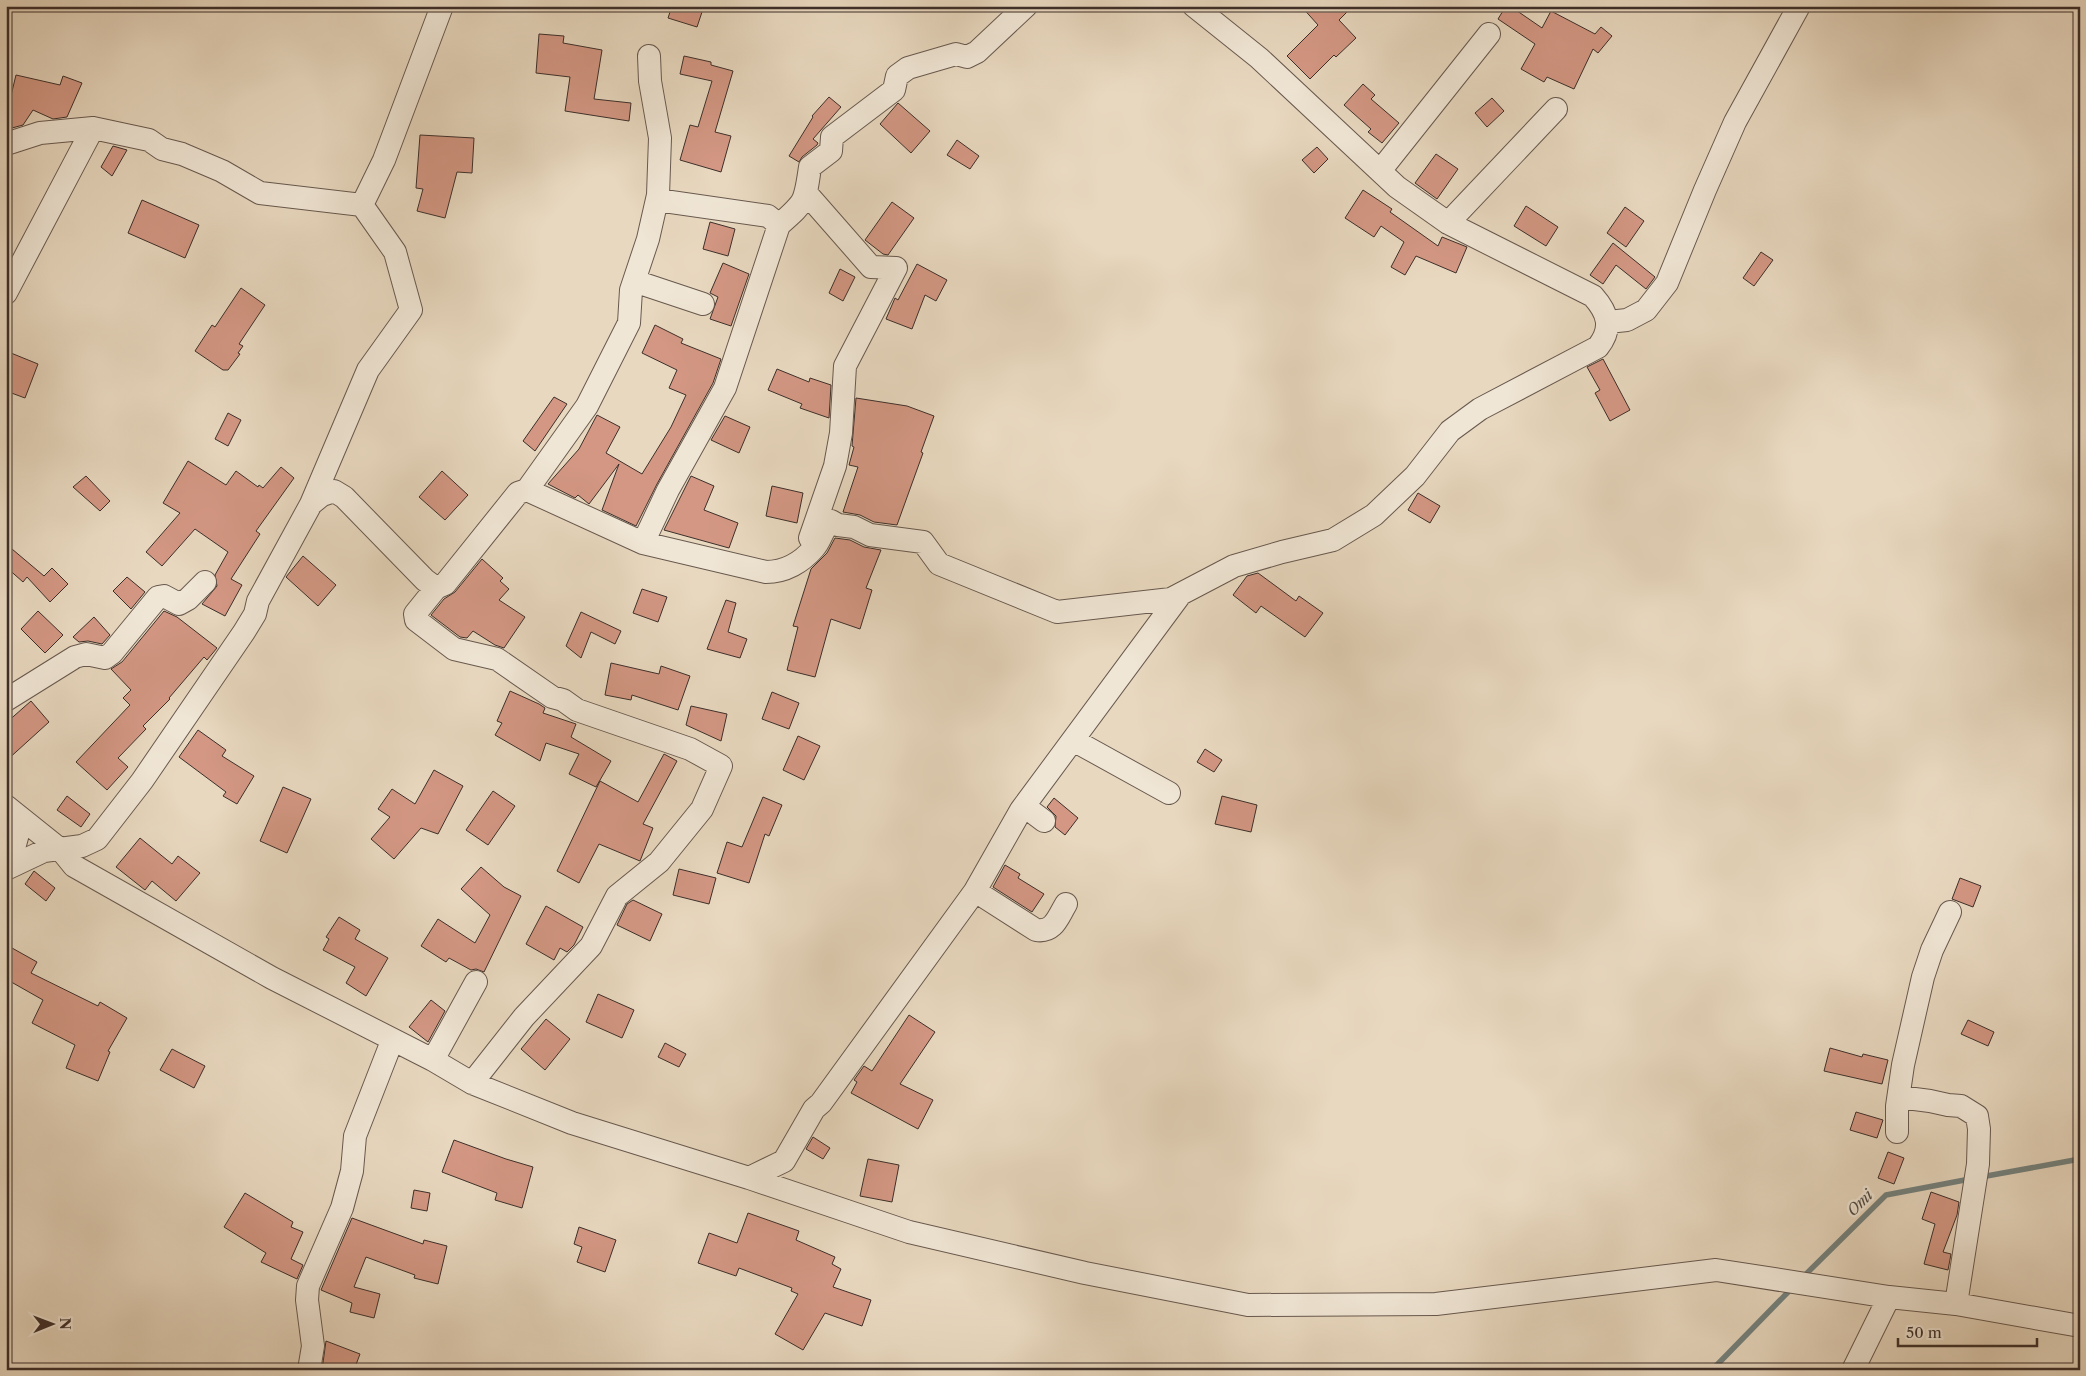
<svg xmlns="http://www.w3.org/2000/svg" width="2086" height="1376" font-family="'Libre Caslon Text',serif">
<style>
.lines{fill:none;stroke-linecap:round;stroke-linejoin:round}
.stream{stroke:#74827e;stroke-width:5.5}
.building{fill:#d39783;stroke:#3d2f2a}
.street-casing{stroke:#68594f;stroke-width:24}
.street{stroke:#f0e6d5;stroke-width:22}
.labels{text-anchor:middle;stroke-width:5;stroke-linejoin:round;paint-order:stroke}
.water-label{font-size:15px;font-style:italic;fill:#4f4b46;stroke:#f0e6d5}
</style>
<rect width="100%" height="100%" fill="#e8d8bf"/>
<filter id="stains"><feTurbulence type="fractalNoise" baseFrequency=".004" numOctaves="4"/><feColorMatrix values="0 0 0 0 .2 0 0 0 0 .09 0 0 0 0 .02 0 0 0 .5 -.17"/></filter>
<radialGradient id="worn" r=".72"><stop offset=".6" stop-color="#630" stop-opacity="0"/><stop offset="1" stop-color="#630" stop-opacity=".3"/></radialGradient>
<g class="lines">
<path class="stream" d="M1981,1177l99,-18
M1802,1278l84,-83 84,-16
M1712,1370l80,-82"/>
</g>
<path class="building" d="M672,6h32l-7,21 -29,-9z
M1301,6h52l-14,14 17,18 -20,19 -2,-2 -24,24 -23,-23 31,-31z
M1506,6h4l32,22 9,-17 44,23 6,-7 11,9 -14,17 -5,-4 -19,40 -27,-12 -3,5 -23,-13 14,-25 -37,-25z
M539,34l25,2 -1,7 39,7 -8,49 37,4 -2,18 -64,-10 5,-34 -34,-4z
M684,56l27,6v3l22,6 -18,61 16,4 -10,36 -41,-12 10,-35 8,2 14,-46 -32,-7z
M16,75l44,10 3,-9 19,7 -15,34 -14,2 -20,-9 -10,15 -11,3 -6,-3v-9z
M1363,84l12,11 -4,4 28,24 -17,20 -14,-11 3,-3 -27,-24z
M829,97l12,10 -28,32 5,4 -1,2 -15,12 -3,5 -10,-6 24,-39 -1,-1z
M1492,98l12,13 -17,16 -12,-14z
M898,103l32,28 -19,22 -31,-29z
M420,135l54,3 -2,35 -15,-1 -12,46 -28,-7 6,-22 -7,-1z
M957,140l22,16 -9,13 -23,-14z
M113,146l14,4 -15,26 -11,-9z
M1317,147l11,12 -14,14 -12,-13z
M1436,154l22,15 -21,30 -22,-16z
M1363,190l29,19 -2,3 48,34 4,-9 25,10 -11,26 -40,-17 -11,19 -14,-8 13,-25 -23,-16 -7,11 -29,-19z
M142,200l57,25 -14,33 -57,-25z
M892,202l22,16 -26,37 -5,-1 -18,-14z
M1526,206l32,21 -12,19 -32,-20z
M1625,207l19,14 -18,26 -19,-14z
M710,222l25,7 -7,27 -25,-7z
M1613,243l42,34 -9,12 -30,-24 -13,19 -13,-9z
M1761,252l12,8 -19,26 -11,-8z
M723,263l26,11 -18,52 -21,-7 8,-22 -8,-4z
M917,264l30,16 -11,21 -11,-6 -13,34 -26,-10 9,-21 3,2z
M840,269l15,8 -12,24 -14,-8z
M241,288l24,17 -26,39 4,2 -5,7 2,1 -12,16h-5l-28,-19 17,-26 3,2z
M655,325l28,14 -2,4 40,16 -8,24 -56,101 -21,42 -34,-16 17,-46 -30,40 -11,-9 -3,3 -27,-14 31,-35 18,-34 23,12 -14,26 36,21 29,-47 15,-32 -17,-7 8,-18 -35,-17z
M6,351l32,13 -13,34 -19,-7z
M1603,359l27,51 -20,11 -15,-28 5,-3 -13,-23z
M777,369l32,13 1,-4 21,7 -2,33 -29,-10 2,-4 -34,-14z
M554,397l13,7 -32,47 -12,-10z
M856,398l51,8 27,10 -13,36 2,1 -26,72 -23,-3 -14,-7 -17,-3 15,-45 -9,-2 5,-18 -2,-1z
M228,413l13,7 -13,26 -13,-7z
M725,416l25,11 -11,26 -28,-13z
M188,461l38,24 10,-14 22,16 1,-2 4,3 18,-21 13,11 -38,53 4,3 -29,45 11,6 -17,31 -23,-12 15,-18 -2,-11 13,-23 -33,-23 -33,37 -16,-14 34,-39 -17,-10z
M442,471l26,24 -23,25 -26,-23z
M86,476l24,25 -10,10 -27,-24z
M691,476l23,10 -10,24 34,13 -9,25 -65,-18z
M772,486l31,7 -6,30 -31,-7z
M1418,493l22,13 -10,17 -22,-13z
M835,538l15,2 14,7 17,3 -15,38 6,2 -12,39 -29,-10 -16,58 -28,-7 11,-43 -5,-1 18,-57 16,-16z
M12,549l32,27 8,-8 16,16 -18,18 -23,-25 -4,5 -17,-15v-11z
M303,556l33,29 -18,21 -32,-29z
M482,559l21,19 -3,3 9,8 -10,11 26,17 -21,31 -9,-3 -22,-14 -6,7 -7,-1 -29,-22 13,-16 11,-7z
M1258,573l38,28 3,-5 24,17 -18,24 -44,-31 -5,7 -23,-18 14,-19z
M127,577l18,15 -14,17 -18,-18z
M642,589l25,8 -9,25 -25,-9z
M726,600l10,3 -8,29 19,7 -7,19 -33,-9z
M38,611l25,24 -18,18 -24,-24z
M164,611l13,6 40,31 -10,12 -3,-3 -35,41 1,1 -27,27 3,3 -28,29 10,9 -21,23 -31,-28 54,-57 -7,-7 8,-8 -20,-21 11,-7z
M581,612l40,19 -6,13 -24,-12 -10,26 -15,-12z
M94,617l16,18 -8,9 -14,-3 -9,1 -6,-5z
M611,663l48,11 2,-8 29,10 -12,34 -46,-15 -1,5 -26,-5z
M510,691l29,13 6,4 -2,5 33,11 -5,13 40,24 -15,26 -27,-13 10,-20 -33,-11 -6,18 -45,-26 7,-12 -5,-2z
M772,692l27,11 -10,26 -27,-10z
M31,701l18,21 -43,39v-38z
M691,706l36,8 -6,27 -35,-16z
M198,730l28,20 -4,6 32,20 -17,28 -14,-8 3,-4 -47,-35z
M798,736l22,10 -16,34 -21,-10z
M1205,749l17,11 -8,12 -17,-10z
M664,754l13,7 -34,63 10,4 -13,33 -41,-17 -20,39 -22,-12 43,-90 38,21z
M434,770l29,16 -25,48 -17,-6 -27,31 -23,-20 19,-22 -12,-8 14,-20 23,15z
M283,787l28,12 -24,54 -27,-12z
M493,791l22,15 -27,39 -22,-15z
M67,796l23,18 -9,13 -24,-17z
M1222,796l35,9 -6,27 -36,-8z
M763,797l19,8 -13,31 -4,-2 -16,49 -32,-10 10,-31 15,5z
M1054,798l24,20 -13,17 -10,-8 1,-11 -9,-9z
M140,838l32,26 6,-8 22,17 -24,28 -24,-20 -7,9 -29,-23z
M1005,865l15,9 -2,4 26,16 -12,18 -39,-25z
M481,867l23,20 17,9 -37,76 -8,-3 -5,1 -22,-12 -3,4 -25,-16 17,-27 37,24 15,-28 -29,-26z
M679,869l37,9 -7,26 -36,-9z
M34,871l21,17 -9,13 -21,-17z
M1960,878l21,8 -8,21 -21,-8z
M633,900l29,14 -12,27 -33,-16 10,-21z
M546,906l37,21 -9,18 -7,7 -7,-4 -6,12 -28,-16z
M339,917l21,13 -5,9 33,19 -22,38 -20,-13 9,-16 -32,-17 6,-11 -3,-2z
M12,948l25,14 -6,11 67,33 2,-4 27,16 -19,33 2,1 -12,29 -32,-13 9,-23 -43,-22 11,-23 -37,-21v-21z
M598,994l36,16 -12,28 -36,-16z
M431,1000l14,11 -17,31 -19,-15z
M909,1015l26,17 -35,52 33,16 -15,29 -67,-36 6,-11 -3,-2 10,-14 8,5z
M546,1019l24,20 -25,31 -24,-21z
M1968,1020l26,12 -6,14 -27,-12z
M665,1043l21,11 -7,13 -21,-10z
M1830,1048l32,9 1,-3 25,6 -6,24 -58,-13z
M172,1049l33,17 -11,22 -34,-18z
M1856,1112l27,8 -6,18 -27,-8z
M813,1137l17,11 -7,11 -17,-10z
M454,1140l52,19 27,8 -11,41 -27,-8 2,-7 -55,-21z
M1888,1152l16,6 -10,26 -16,-6z
M868,1159l31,6 -7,37 -32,-6z
M414,1190l16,3 -3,18 -16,-3z
M1931,1192l28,10 -2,13 -14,37 8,2 -3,16 -24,-6 11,-40 -13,-5z
M245,1193l48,29 -2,5 12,5 -12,27 12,6 -6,14 -36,-17 5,-9 -42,-26z
M748,1213l51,18 -3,9 39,17 -3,7 9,5 -8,18 38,13 -9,26 -37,-13 -22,37 -28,-16 23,-40 -7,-3 1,-3 -53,-20 -3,8 -38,-13 11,-30 28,10z
M352,1218l71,26 1,-4 23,6 -9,38 -24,-6 1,-3 -49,-18 -12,30 26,7 -6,24 -24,-6 2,-9 -31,-13z
M579,1227l37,13 -11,32 -28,-10 5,-15 -8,-3z
M326,1341l34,13 -6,16h-32z"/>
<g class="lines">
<defs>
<path id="street" d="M6,144l34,-11 53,-5 56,12 13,9 20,5 40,17 38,22 102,12
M1380,171l109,-137
M807,194l64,73 25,1 -51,98 -4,67 -6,33 -25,72
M657,200l111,16 11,9c26,-23 26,-22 31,-58l21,-16 1,-14 62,-47 3,-14 11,-8 48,-14 11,3 10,-5 49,-46
M1448,223l108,-114
M634,281l69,23
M6,293l87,-165
M1608,322l19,-2 19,-10 21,-27 38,-93 30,-68 64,-116
M527,490l116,53 123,29c19,0 36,-10 48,-24 8,-9 8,-19 17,-27l7,4 16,2 16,8 53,7 16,22 118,48 114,-13 63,-33 48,-14 51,-12 41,-25 41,-39 35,-45 30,-22 118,-62c15,-19 10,-34 -5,-51l-145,-73 -51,-36 -138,-129 -65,-52
M311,504l57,-134 43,-60 -16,-58 -33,-47 22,-45 58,-154
M643,543l25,-53 57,-102 54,-163
M6,700l69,-43 11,-3 19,4 7,-5 46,-56 6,-1 15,8 9,-5 17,-17
M1073,740l96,53
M6,806l55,44 13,16 198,112 161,82 39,23 100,40 177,55 160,54 176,41 163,32 188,-1 280,-34 173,27 67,7 124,22
M1021,810l159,-215
M6,866l5,-7 11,-40
M6,869l38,-18 38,-5 15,-7 45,-58 102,-149 11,-18 3,-13 53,-97 11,-9 12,-4 10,6 81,83 11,8
M975,891l61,39c18,3 22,-13 30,-26
M433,1060l43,-78
M472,1083l52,-66 67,-71 26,-50 42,-34 43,-53 19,-43 -31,-17 -113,-39 -14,-10 -11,-3 -55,-38 -43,-10 -38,-29 -1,-6 21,-26 9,-4 73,-91 9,-3 60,-84 42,-83 2,-33 17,-51 10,-44 2,-57 -10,-57 -1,-25
M1899,1097l31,4 18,4 13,1 16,10 2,13 -1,35 -22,140
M1897,1132v-26l6,-41 20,-88 9,-27 18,-38
M749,1178l35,-17 30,-52 7,-6 154,-212 46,-81 7,-1 16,12
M309,1370l4,-24 -6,-46 1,-14 34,-78 10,-37 3,-35 37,-95
M1853,1370l36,-73"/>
</defs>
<use href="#street" class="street-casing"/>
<use href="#street" class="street"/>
</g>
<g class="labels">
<g class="water-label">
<text transform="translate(1860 1203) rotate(-45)" y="5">Omi</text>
</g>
</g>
<rect width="2086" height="1376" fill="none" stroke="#e8d8bf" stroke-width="25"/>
<rect x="8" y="8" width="2071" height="1361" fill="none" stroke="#3d2f2a" stroke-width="2.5"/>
<rect x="12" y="12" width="2061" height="1351" fill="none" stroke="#3d2f2a"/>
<g transform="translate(52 1324) rotate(89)" stroke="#f0e6d5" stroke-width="4" paint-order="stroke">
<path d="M0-4L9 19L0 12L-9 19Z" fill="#3d2f2a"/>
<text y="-8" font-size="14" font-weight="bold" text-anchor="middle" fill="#3d2f2a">N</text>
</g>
<path d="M1898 1338v8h139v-8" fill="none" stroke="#3d2f2a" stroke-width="2.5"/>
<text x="1906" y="1338" font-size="15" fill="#3d2f2a" stroke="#f0e6d5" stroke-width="4" paint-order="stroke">50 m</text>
<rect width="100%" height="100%" filter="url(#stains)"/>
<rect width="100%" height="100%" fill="url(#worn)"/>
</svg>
